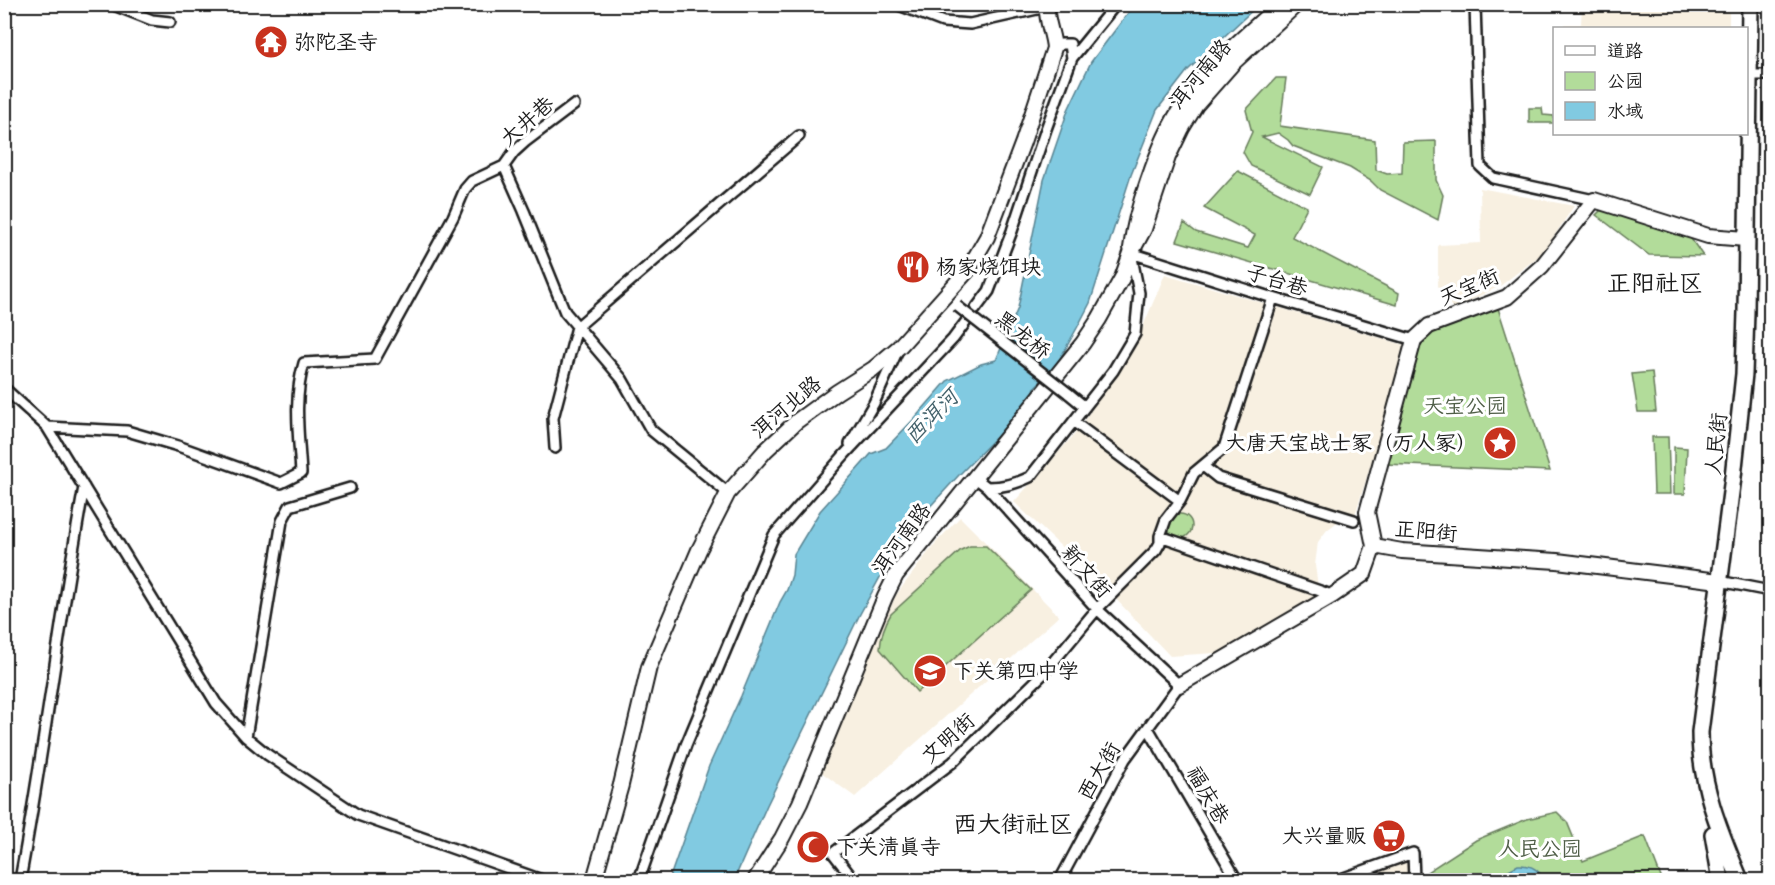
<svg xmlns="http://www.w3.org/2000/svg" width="1775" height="885" font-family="Kalam,'LXGW WenKai TC',sans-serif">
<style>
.built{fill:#f8f0e1}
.green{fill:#b2dc9a;stroke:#677c5b;stroke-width:1.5}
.water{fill:#81cae1;stroke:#598492;stroke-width:1.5}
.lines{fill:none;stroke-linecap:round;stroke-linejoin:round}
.street-casing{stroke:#1c1c1c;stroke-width:14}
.secondary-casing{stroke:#1c1c1c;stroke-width:18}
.primary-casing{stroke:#1c1c1c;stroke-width:20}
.street{stroke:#fff;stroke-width:9}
.secondary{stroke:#fff;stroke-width:14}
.primary{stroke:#fff;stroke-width:15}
.street-bridge-casing{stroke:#1c1c1c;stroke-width:14;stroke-linecap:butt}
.street-bridge{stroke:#fff;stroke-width:9}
.labels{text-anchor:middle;stroke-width:6;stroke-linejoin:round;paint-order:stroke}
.poi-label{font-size:21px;fill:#1c1c1c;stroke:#fff;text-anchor:start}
.street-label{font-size:21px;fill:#1c1c1c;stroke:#fff}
.park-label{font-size:21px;fill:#505f48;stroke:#fff}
.water-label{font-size:22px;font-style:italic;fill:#44626b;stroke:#fff}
.quarter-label{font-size:24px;fill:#1c1c1c;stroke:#fff}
</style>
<rect width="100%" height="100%" fill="#fff"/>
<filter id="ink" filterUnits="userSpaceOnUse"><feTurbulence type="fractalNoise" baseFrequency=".0167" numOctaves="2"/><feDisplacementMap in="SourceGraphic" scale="12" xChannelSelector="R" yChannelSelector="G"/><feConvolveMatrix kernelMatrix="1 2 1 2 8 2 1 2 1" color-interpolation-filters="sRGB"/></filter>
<g filter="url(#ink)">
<path class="built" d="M1582,5h147v23h-165v-4h17z
M1480,188l94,18 -31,47 -43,33 -47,23 -15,-23v-41l43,-2z
M1165,274l243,72 -53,169 -15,5 -13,10 -9,12 -3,23 4,28 -9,8 -80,51 -60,4 -59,-62 -97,-92 60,-67 60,-87z
M960,517l99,99 -204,181 -34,-25 49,-120 26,-57 37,-49z
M1407,860l6,20h-61z"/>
<path class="green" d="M1276,78h10l-6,48 95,14 1,30 11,4 15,-1 1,-31 33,-1v39l7,15 -5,25 -58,-30 -9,-9 -21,-13 -57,-22 -5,-6 -10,-7 -16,4 61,30 -13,27 -59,-28 -8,-14 9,-20 -6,-22z
M1529,108h13l1,7 11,1v7h-25z
M1238,171l69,36 -15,30 107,56 -2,12 -220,-64 7,-18 12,9 52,16 7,-13 -51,-27z
M1603,208l86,28 14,20 -54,-1 -53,-40z
M1497,305l53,166 -165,-7 32,-121 15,-14z
M1652,372l4,40h-18l-6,-38z
M1652,437h16l2,57h-16z
M1674,447l13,1 -2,46h-11z
M1168 526a12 12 0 1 1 24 0a12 12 0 1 1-24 0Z
M970,546h16l45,44 -114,102 -37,-43c1,-13 4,-24 11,-35l70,-64z
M1557,812l10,10 16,39 62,-25 17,44h-245l-1,-1 60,-39 51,-21z"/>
<path class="water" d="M1137,5h121l-70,65 -31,40 -26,65 -41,128 -13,25 -19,34 -9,11 -14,14 -2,9 -10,14 -64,65 -57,62 -42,77 -93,191 -33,75h-65l40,-114 32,-70 39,-94 7,-12 5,-15 2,-21 26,-43 18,-20 33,-37 15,-6 28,-29 33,-38 34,-17 15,-4 22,-52 26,-128 24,-70 23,-48 37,-49z
M1518,865c13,-1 21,4 26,15h-43l4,-8z"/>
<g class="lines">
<defs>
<path id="street" d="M111,4l41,16 18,2
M896,4l47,18 27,2 76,-17
M1475,4l5,162 13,12 101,22
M1072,58l44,-54
M1749,75h21
M504,166l20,45 41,101 57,67 29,51 77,63
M4,388l43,39 169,276 30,34 22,18 90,60 184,65
M1068,393l17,14
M1074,422l106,79
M47,427l80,4 51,15 103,37 20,-10c-2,-36 -8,-74 3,-110l71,-4 78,-142 12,-28 7,-8 32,-15 10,-14 11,-10 49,-37
M850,444l24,-41 23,-51
M555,448l-2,-30 24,-91 222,-191
M1203,466l15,12 136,42
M974,477l13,10 110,122 82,76 -54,74 -65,121
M987,487c17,0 28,-3 43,-10l83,-106 22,-37 4,-41 -8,-40 142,45 141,42
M1160,536l166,57
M1719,581l51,10
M1148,728l89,152
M246,737l36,-216 8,-15 60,-18
M20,880c24,-130 40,-262 64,-393
M639,880l47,-135 88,-210 71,-81 108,-115 36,-48 23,-60 34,-102 26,-71 -2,-14h-9l-7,4
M844,880l6,-5 -17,-22 120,-91 90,-88 54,-65 59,-59 4,-7v-7l6,-17 14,-18 14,-28 30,-25 49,-150
M1338,880l75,-27 1,27"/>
<path id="secondary" d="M1131,248c3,-24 9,-45 17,-67 10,-29 21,-57 39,-82 25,-36 61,-65 93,-95
M1374,546l-7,-34 47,-172 15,-14 78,-29 35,-31 52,-66 114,36 38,3
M1179,685l153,-89 32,-22 10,-28 28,5 155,10 162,20
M594,880l27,-95 28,-118 50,-117 29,-57 37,-42 32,-30 40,-29 36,-23 26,-22 69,-77 19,-33 36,-95 31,-94c-1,-15 -9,-29 -7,-44
M755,880l27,-42 18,-35 85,-206 11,-22 187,-232 16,-24 23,-41 9,-25 13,-24 24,-72 14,-29 14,-23 37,-42 64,-59"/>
<path id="primary" d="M1713,834l8,46
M1740,880c-20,-48 -40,-95 -40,-148l33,-255 11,-103 2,-62 4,-308"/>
</defs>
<use href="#street" class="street-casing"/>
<use href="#secondary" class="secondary-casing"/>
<use href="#primary" class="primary-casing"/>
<use href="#street" class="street"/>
<use href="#secondary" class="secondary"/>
<use href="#primary" class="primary"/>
<defs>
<path id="street-bridge" d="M957,306l111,87"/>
</defs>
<use href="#street-bridge" class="street-bridge-casing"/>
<use href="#street-bridge" class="street-bridge"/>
</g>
</g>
<defs>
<symbol id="temple-disc" viewBox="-11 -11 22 22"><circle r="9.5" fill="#c8321e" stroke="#fff"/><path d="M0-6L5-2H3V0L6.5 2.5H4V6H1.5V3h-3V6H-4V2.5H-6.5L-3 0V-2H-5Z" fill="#fff"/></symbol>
<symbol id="restaurant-disc" viewBox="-11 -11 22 22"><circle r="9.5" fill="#c8321e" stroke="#fff"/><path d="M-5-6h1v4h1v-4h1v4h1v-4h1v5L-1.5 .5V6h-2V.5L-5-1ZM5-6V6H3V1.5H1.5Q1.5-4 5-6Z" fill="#fff"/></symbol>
<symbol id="sight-disc" viewBox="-11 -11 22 22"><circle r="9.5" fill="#c8321e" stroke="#fff"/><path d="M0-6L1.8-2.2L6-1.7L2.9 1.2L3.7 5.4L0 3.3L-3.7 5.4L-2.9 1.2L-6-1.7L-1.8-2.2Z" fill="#fff"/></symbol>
<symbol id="school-disc" viewBox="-11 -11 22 22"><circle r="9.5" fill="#c8321e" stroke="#fff"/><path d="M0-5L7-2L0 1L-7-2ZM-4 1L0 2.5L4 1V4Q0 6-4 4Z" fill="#fff"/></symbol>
<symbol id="supermarket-disc" viewBox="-11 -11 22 22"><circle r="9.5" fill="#c8321e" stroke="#fff"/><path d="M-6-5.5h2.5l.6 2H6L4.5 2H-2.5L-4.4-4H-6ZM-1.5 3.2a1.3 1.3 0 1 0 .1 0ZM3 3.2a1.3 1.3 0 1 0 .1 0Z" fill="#fff"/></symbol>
<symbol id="mosque-disc" viewBox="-11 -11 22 22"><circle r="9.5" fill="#c8321e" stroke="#fff"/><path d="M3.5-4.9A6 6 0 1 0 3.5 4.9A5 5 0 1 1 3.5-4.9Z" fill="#fff"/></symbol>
</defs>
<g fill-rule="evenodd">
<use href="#temple-disc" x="252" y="23" width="38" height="38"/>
<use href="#restaurant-disc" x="894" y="248" width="38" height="38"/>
<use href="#sight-disc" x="1481" y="424" width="38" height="38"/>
<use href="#school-disc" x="911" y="652" width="38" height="38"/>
<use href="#supermarket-disc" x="1370" y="817" width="38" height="38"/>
<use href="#mosque-disc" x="794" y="828" width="38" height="38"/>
</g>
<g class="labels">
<g class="poi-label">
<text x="294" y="49">弥陀圣寺</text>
<text x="936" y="274">杨家烧饵块</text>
<text x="1477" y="450" text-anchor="end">大唐天宝战士冢（万人冢）</text>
<text x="953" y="678">下关第四中学</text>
<text x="1366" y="843" text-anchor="end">大兴量贩</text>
<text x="836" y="854">下关清真寺</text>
</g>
<g class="street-label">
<text transform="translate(1200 74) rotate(-50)" y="7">洱河南路</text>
<text transform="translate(527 121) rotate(-41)" y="7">大井巷</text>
<text transform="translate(1277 280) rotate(17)" y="7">子台巷</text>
<text transform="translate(1469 287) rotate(-23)" y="7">天宝街</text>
<text transform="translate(1023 335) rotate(38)" y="7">黑龙桥</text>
<text transform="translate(786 407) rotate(-40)" y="7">洱河北路</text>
<text transform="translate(1716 444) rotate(-84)" y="7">人民街</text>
<text transform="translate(1426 531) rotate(5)" y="7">正阳街</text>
<text transform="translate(901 539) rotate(-54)" y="7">洱河南路</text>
<text transform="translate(1087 571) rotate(48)" y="7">新文街</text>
<text transform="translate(948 738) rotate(-42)" y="7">文明街</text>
<text transform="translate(1099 771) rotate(-60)" y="7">西大街</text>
<text transform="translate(1208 795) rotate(60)" y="7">福庆巷</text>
</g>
<g class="park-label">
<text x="1465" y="413">天宝公园</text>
<text x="1540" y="856">人民公园</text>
</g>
<g class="water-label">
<text transform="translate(931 416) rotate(-46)" y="8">西洱河</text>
</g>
<g class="quarter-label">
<text x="1655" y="291">正阳社区</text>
<text x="1013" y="832">西大街社区</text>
</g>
</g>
<rect width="1775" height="885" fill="none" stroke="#fff" stroke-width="24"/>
<rect x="12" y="12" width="1751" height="861" fill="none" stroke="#1c1c1c" stroke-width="2" filter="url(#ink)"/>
<rect x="1553" y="27" width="195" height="108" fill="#ffffff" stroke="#a4a4a4" stroke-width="1.5"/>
<rect x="1565" y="46" width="30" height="9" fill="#ffffff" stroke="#a4a4a4" stroke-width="1.5"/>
<text x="1607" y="57" font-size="18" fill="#1c1c1c">道路</text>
<rect x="1565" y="72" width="30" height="18" fill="#b2dc9a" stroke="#a4a4a4" stroke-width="1.5"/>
<text x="1607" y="87" font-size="18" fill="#1c1c1c">公园</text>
<rect x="1565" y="102" width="30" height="18" fill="#81cae1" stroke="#a4a4a4" stroke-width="1.5"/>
<text x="1607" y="117" font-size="18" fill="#1c1c1c">水域</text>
</svg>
